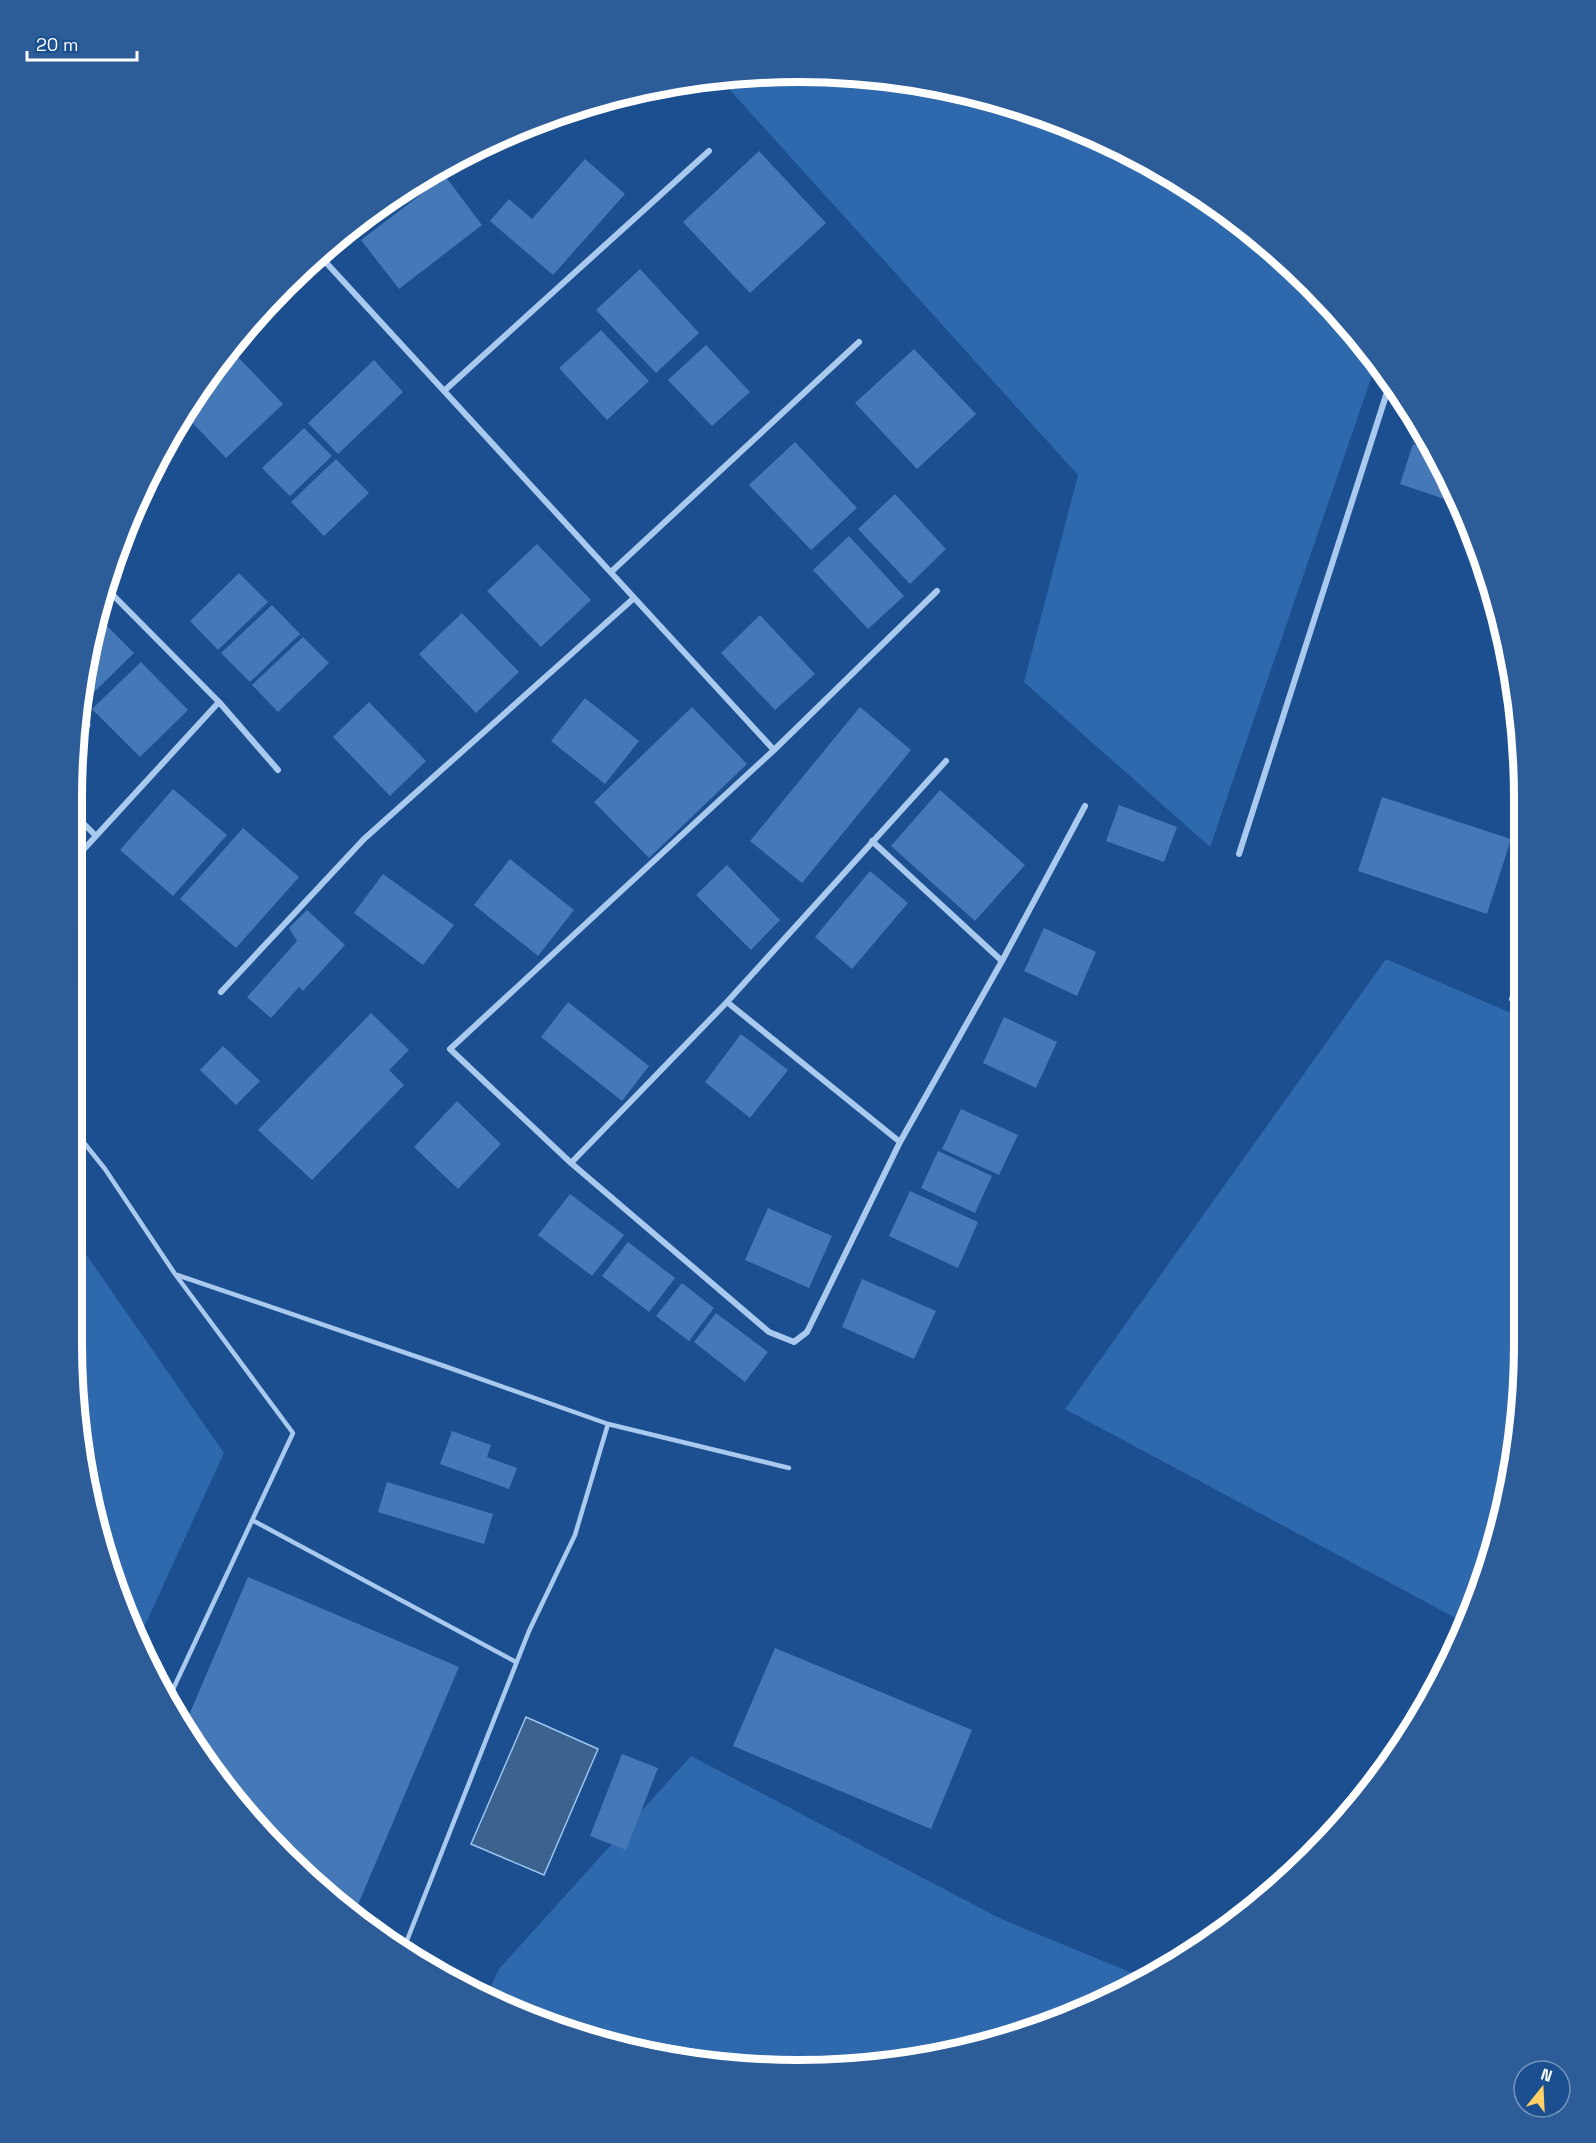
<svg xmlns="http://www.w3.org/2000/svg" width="1596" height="2143" font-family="'Space Grotesk',sans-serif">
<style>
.green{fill:#2e69ad}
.water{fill:#3c6290;stroke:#9cc4f0;stroke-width:1.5}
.building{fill:#4478b7}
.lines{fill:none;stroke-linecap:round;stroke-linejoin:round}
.service{stroke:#a9c9ee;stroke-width:4.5}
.minor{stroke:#a9c9ee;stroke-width:6}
.rim{fill:none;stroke:#fff;stroke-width:8}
</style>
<rect width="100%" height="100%" fill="#1b4f8f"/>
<path class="green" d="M751,74l142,4 139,33 129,58 116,83 97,104 3,5 -167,486 -186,-165 54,-207 -358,-396z
M1386,959l134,58 2,376 -36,185 -21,45 -400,-214z
M72,1234l152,219 -84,183 -43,-103 -25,-188z
M691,1756l310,163 146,60 -28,17 -87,36 -186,37 -189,-12 -172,-58 14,-30z"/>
<path class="water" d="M526,1717l72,32 -54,126 -73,-31z"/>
<path class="building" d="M759,151l67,72 -76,70 -67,-71z
M585,159l40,35 -72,81 -63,-54 19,-22 23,20z
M445,176l37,49 -83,64 -38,-49z
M640,269l59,64 -43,40 -60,-63z
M601,330l48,51 -42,39 -48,-52z
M706,345l44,47 -38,34 -44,-46z
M914,349l62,65 -59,55 -62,-66z
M238,357l45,47 -57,54 -42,-44 6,-12z
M374,360l29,32 -65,62 -30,-31z
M304,428l28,28 -42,40 -28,-28z
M795,442l62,66 -46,42 -62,-65z
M1413,444l14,5 32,55 -59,-20z
M336,459l33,34 -45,43 -33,-34z
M895,494l51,55 -36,35 -52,-55z
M849,536l55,60 -36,33 -55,-59z
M537,544l54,56 -50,47 -54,-56z
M239,573l29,29 -50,48 -28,-29z
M272,605l28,29 -50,48 -29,-29z
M462,613l57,59 -43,41 -57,-59z
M96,615l38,38 -51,50 -1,-1z
M760,615l55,59 -40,36 -54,-57z
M303,637l26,26 -51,49 -26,-27z
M141,662l47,48 -48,47 -48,-48z
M585,698l54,43 -34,43 -54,-43z
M369,702l57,59 -36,35 -57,-59z
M692,707l55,57 -98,94 -55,-56z
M860,707l51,43 -109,133 -52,-42z
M80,713l12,12 -17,18 2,-15z
M173,789l54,46 -54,61 -53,-46z
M940,790l85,75 -50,56 -84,-75z
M1382,797l129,42 -24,75 -129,-43z
M1119,805l58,22 -13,35 -58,-21z
M243,828l56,49 -63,71 -56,-49z
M510,859l64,51 -36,46 -64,-51z
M727,865l53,55 -29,30 -55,-55z
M870,871l38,32 -56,66 -37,-32z
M383,874l71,51 -31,40 -69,-52z
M307,910l38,35 -42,46 -4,-4 -28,31 -24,-21 50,-56 -8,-13z
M1044,928l52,24 -19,44 -53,-25z
M568,1002l81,64 -27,35 -81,-64z
M371,1013l38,37 -20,20 15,15 -92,95 -54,-50z
M1004,1017l53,25 -21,46 -53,-25z
M741,1034l47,36 -38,48 -45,-36z
M223,1046l37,35 -24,24 -36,-35z
M457,1101l44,43 -43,45 -44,-42z
M961,1109l57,26 -19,40 -57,-26z
M938,1151l54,25 -17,37 -54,-25z
M910,1191l68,31 -20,46 -69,-32z
M570,1194l54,41 -32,41 -54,-41z
M768,1208l64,28 -23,52 -64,-28z
M628,1242l47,36 -26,34 -47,-36z
M862,1279l74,32 -22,48 -72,-32z
M682,1283l32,25 -25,33 -33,-25z
M716,1313l52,39 -23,30 -51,-40z
M452,1431l39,14 -4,12 30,11 -8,21 -69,-25z
M387,1482l106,32 -9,30 -106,-32z
M248,1577l211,90 -105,247 -35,-23 -97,-104 -39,-58z
M775,1648l197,82 -41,99 -198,-83z
M622,1754l36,14 -32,82 -36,-14z"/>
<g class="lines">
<path class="service" d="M73,1129l32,40 70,105 118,159 -126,269
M177,1275l270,92 161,57 181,44
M252,1520l264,142
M404,1948l125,-317 46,-96 33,-111"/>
<path class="minor" d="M320,256l454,494 -324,299 121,114 198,169 25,10 13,-10 93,-190 102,-181 83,-155
M273,299l46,-44
M444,391l265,-240
M611,572l248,-230
M219,702l59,68
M774,750l163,-159
M73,813l23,23 123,-134 -114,-115
M872,841l130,120
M1239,854l151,-471
M73,861l23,-25
M221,992l143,-153 270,-241
M1512,999l8,-22
M727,1002l173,140
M571,1163l156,-161 219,-241"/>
</g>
<path d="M0 0H1596V2143H0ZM798 82H798A716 716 0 0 1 1514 798V1344A716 716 0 0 1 798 2060H798A716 716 0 0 1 82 1344V798A716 716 0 0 1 798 82Z" fill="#2d5d98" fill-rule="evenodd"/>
<path class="rim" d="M798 82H798A716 716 0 0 1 1514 798V1344A716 716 0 0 1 798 2060H798A716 716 0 0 1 82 1344V798A716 716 0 0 1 798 82Z"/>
<g transform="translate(1542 2089) rotate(18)"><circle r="28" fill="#1b4f8f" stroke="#7695bc" stroke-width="1.5"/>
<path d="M0-4.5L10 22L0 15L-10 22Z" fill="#ffd166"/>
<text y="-9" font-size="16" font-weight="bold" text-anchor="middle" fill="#ffffff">N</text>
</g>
<path d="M27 51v9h110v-9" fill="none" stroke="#ffffff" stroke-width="3"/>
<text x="36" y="51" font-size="18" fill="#ffffff" stroke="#1b4f8f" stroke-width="4.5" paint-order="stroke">20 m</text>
</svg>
